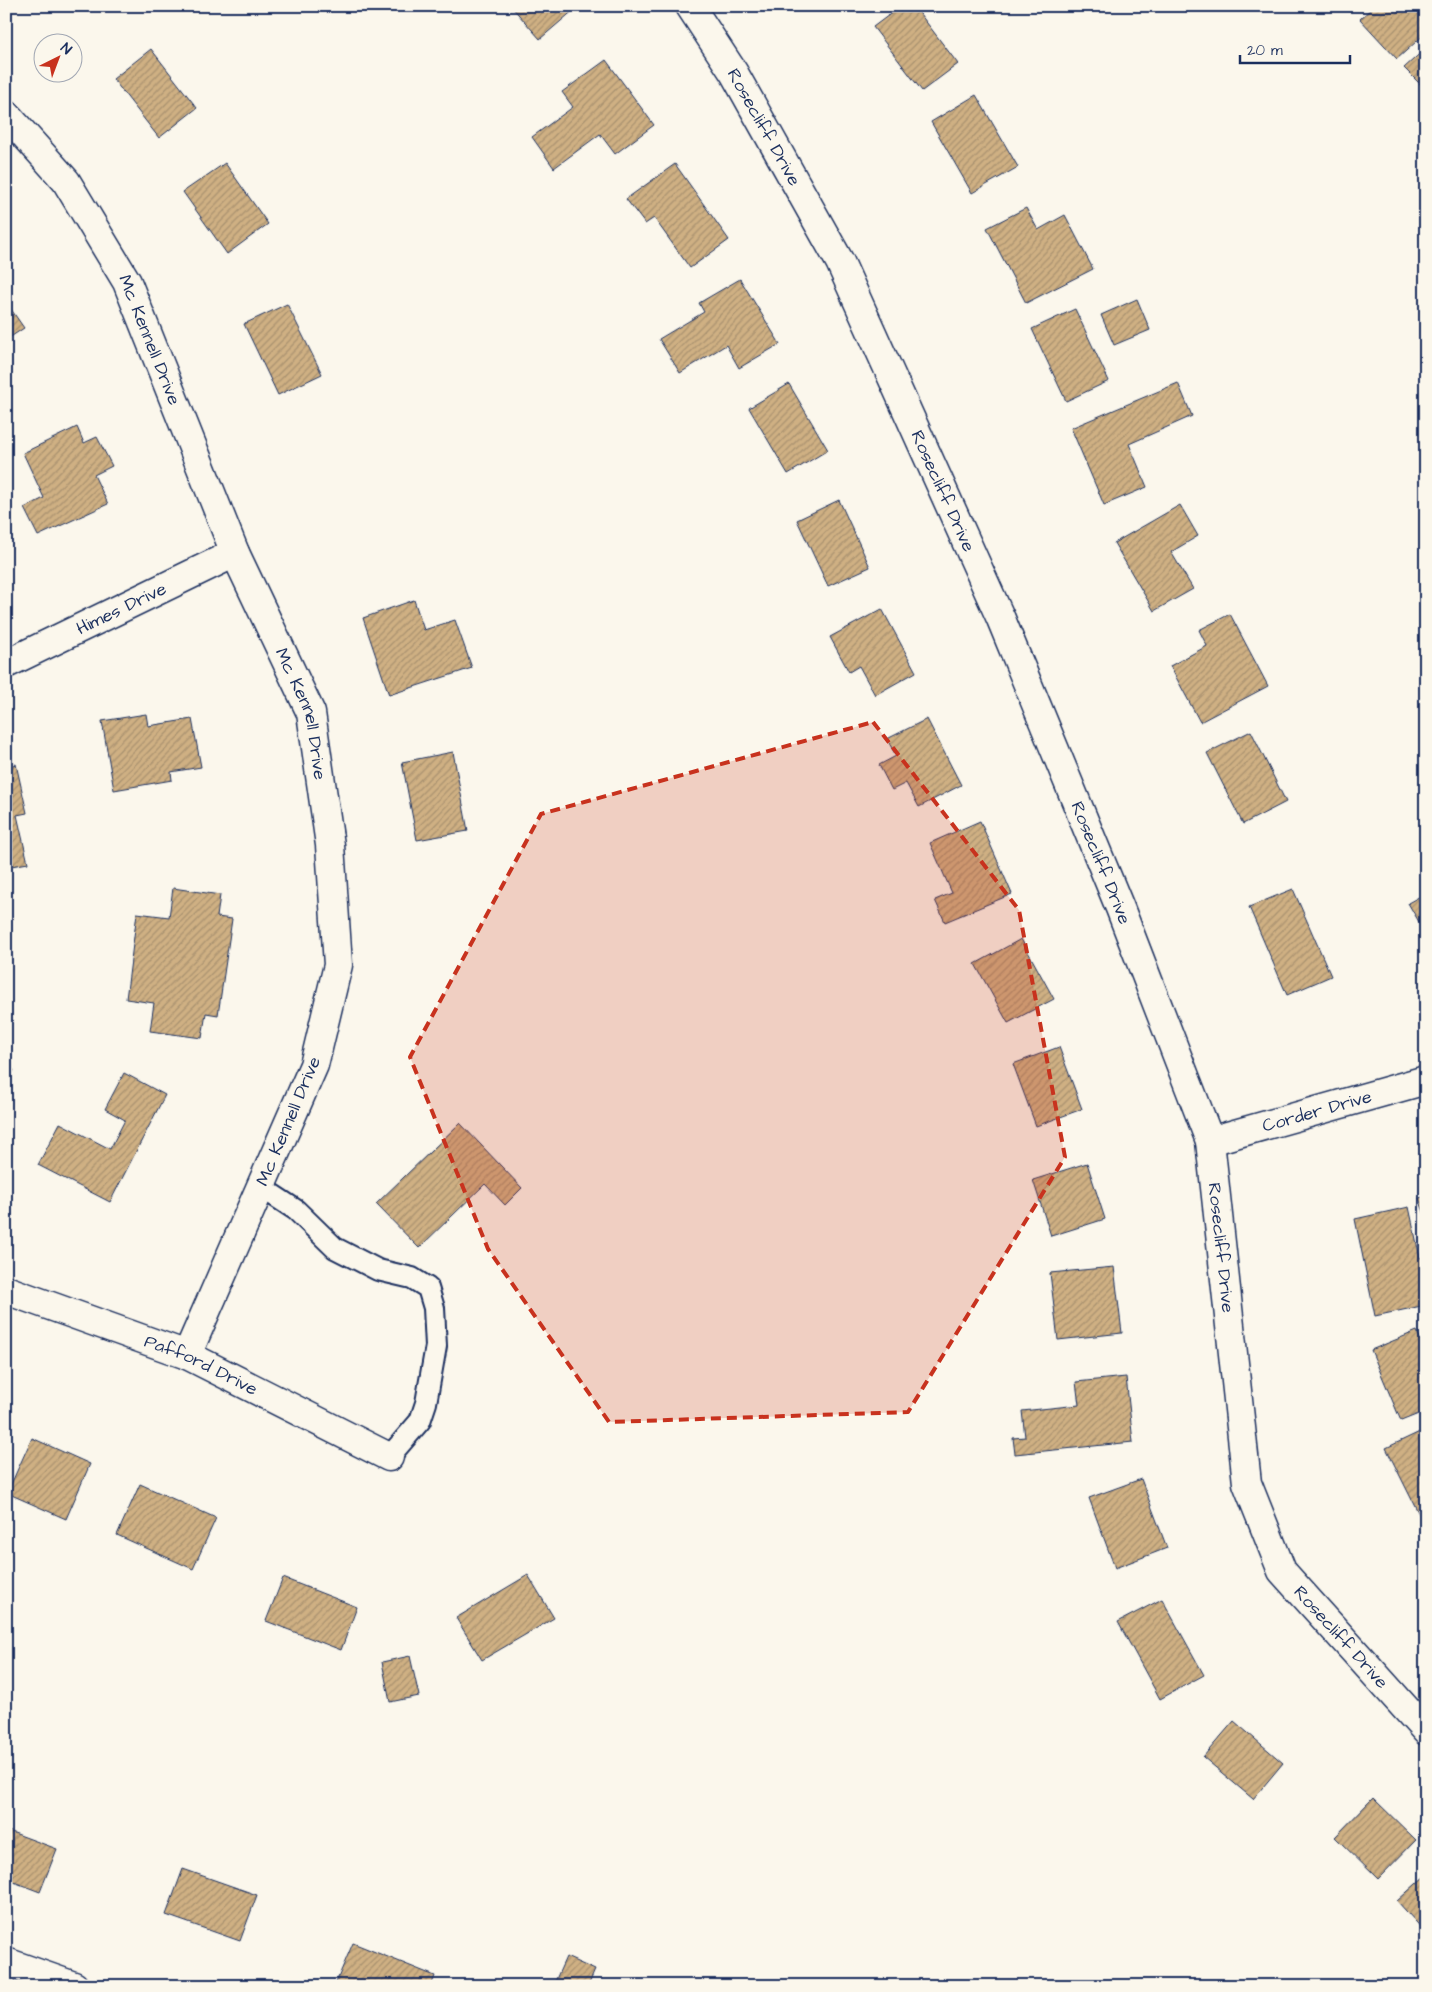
<svg xmlns="http://www.w3.org/2000/svg" width="1432" height="1992" font-family="'Architects Daughter',sans-serif">
<style>
.building{fill:url(#building-hatch);stroke:#1b2f5e}
.lines{fill:none;stroke-linecap:round;stroke-linejoin:round}
.lane-casing{stroke:#1b2f5e;stroke-width:24}
.street-casing{stroke:#1b2f5e;stroke-width:31}
.lane{stroke:#fbf7ec;stroke-width:20}
.street{stroke:#fbf7ec;stroke-width:28}
.marked{fill:#c8321e;fill-opacity:0.2;stroke:#c8321e;stroke-width:4;stroke-dasharray:10 6;stroke-linejoin:round}
.labels{text-anchor:middle;stroke-width:4.5;stroke-linejoin:round;paint-order:stroke}
.street-label{font-size:18px;fill:#1b2f5e;stroke:#fbf7ec}
</style>
<defs>
<pattern id="building-hatch" width="6" height="6" patternUnits="userSpaceOnUse" patternTransform="scale(1.25)"><rect width="6" height="6" fill="#cfb083"/><path d="M-1 1l2-2M0 6l6-6M5 7l2-2" fill="none" stroke="#a7906e"/></pattern>
</defs>
<rect width="100%" height="100%" fill="#fbf7ec"/>
<filter id="ink" filterUnits="userSpaceOnUse"><feTurbulence type="fractalNoise" baseFrequency=".02" numOctaves="2"/><feDisplacementMap in="SourceGraphic" scale="10" xChannelSelector="R" yChannelSelector="G"/><feConvolveMatrix kernelMatrix="1 2 1 2 8 2 1 2 1" color-interpolation-filters="sRGB"/></filter>
<g filter="url(#ink)">
<path class="building" d="M511,6h61l3,3 -35,30z
M901,6h13l44,58 -36,27 -49,-64z
M1344,6h11l-6,6z
M1374,6h52v27l-29,26 -37,-40z
M1426,48v42l-22,-22z
M151,49l46,59 -38,30 -46,-59z
M606,60l48,65 -39,29 -15,-20 -46,34 -22,-31 41,-30 -11,-15z
M976,95l42,72 -46,26 -41,-71z
M225,163l43,61 -41,30 -44,-62z
M675,164l54,76 -39,28 -36,-50 -9,6 -19,-25z
M1026,208l12,22 27,-15 28,54 -67,34 -39,-75z
M740,279l40,65 -41,24 -13,-23 -46,28 -21,-34 45,-27 -5,-9z
M1137,299l13,31 -36,15 -13,-30z
M6,302l18,26 -18,12z
M287,304l35,70 -44,21 -34,-71z
M1075,309l34,72 -43,20 -34,-72z
M1178,383l14,33 -63,28 18,43 -43,18 -33,-77z
M789,384l39,66 -40,24 -39,-66z
M77,427l7,16 13,-6 15,29 -18,9 14,29 -70,32 -14,-28 20,-10 -21,-45z
M839,500l31,67 -42,19 -31,-66z
M1180,505l18,31 -27,16 22,37 -39,22 -40,-68z
M414,600l10,30 31,-10 17,48 -83,27 -26,-77z
M882,609l34,63 -41,23 -16,-29 -10,6 -19,-35z
M1230,614l38,72 -68,36 -30,-56 37,-20 -8,-16z
M146,714l2,12 44,-7 9,48 -30,5 1,8 -58,10 -12,-69z
M927,719l34,66 -42,22 -13,-24 -14,7 -13,-25 17,-9 -9,-17z
M1251,731l35,71 -43,22 -36,-71z
M453,752l15,79 -51,9 -15,-78z
M16,764l11,49 -10,2 11,48 -22,4v-100z
M980,821l32,73 -67,28 -10,-22 17,-7 -22,-50z
M173,888l47,7 -3,22 15,2 -14,96 -12,-2 -4,25 -52,-7 4,-28 -28,-4 11,-86 32,4z
M1293,889l38,87 -44,19 -38,-88z
M1426,893v41l-18,-31z
M1021,939l33,60 -46,24 -33,-59z
M1059,1047l23,62 -46,17 -23,-62z
M6,1066l8,4 -8,16z
M124,1073l41,22 -55,107 -72,-37 22,-42 50,26 15,-29 -20,-11z
M460,1123l62,65 -17,17 -20,-21 -66,64 -43,-44z
M1087,1163l18,56 -54,17 -18,-56z
M1426,1196v22l-7,-20z
M1409,1207l11,51 6,-1v48l-51,11 -20,-97z
M1114,1267l8,66 -64,7 -8,-67z
M1417,1331l9,22v58l-25,10 -30,-71z
M1126,1377l7,65 -118,12 -2,-16 12,-1 -3,-26 57,-6 -3,-23z
M1426,1429v99l-40,-80z
M32,1438l58,26 -24,55 -59,-26z
M1141,1479l26,69 -52,20 -26,-70z
M140,1484l76,34 -23,51 -76,-34z
M528,1575l26,43 -72,42 -26,-42z
M283,1578l74,29 -16,43 -75,-29z
M1162,1599l42,76 -44,24 -42,-77z
M410,1656l9,40 -29,6 -8,-40z
M1234,1721l49,42 -30,36 -50,-42z
M1373,1798l43,42 -38,39 -43,-42z
M6,1830l51,19 -17,43 -34,-13z
M183,1869l74,26 -17,46 -74,-26z
M1426,1875v58l-29,-32z
M353,1943l82,33 -4,10 -96,-1z
M566,1957l29,13 -7,16h-35z"/>
<g class="lines">
<defs>
<path id="lane" d="M261,1187l35,23 39,38 43,22 34,8 16,10 6,20 2,38 -10,57 -6,18 -31,36"/>
<g id="street">
<path id="s1" d="M690,6l44,67 106,189 161,357 119,289 90,233 37,342 35,88 144,160"/>
<path id="s2" d="M6,114l60,67 61,101 108,271 76,160 19,132 8,120 -24,100 -127,290"/>
<path id="s3" d="M6,664l229,-111"/>
<path id="s4" d="M1210,1141l216,-61"/>
<path id="s5" d="M6,1290l181,65 202,102"/>
<path d="M6,1962l68,24"/>
</g>
</defs>
<use href="#lane" class="lane-casing"/>
<use href="#street" class="street-casing"/>
<use href="#lane" class="lane"/>
<use href="#street" class="street"/>
</g>
</g>
<path class="marked" d="M873,722l146,188 46,247 -157,255 -299,10 -121,-173 -78,-192 131,-243z"/>
<g class="labels">
<g class="street-label">
<text dy="6" stroke="none"><textPath href="#s1" startOffset="142">Rosecliff Drive</textPath></text>
<text dy="6" stroke="none"><textPath href="#s2" startOffset="270">Mc Kennell Drive</textPath></text>
<text dy="6" stroke="none"><textPath href="#s1" startOffset="548">Rosecliff Drive</textPath></text>
<text dy="6" stroke="none"><textPath href="#s3" startOffset="128">Himes Drive</textPath></text>
<text dy="6" stroke="none"><textPath href="#s2" startOffset="675">Mc Kennell Drive</textPath></text>
<text dy="6" stroke="none"><textPath href="#s1" startOffset="952">Rosecliff Drive</textPath></text>
<text dy="6" stroke="none"><textPath href="#s4" startOffset="111">Corder Drive</textPath></text>
<text transform="translate(288 1121) rotate(-67)" y="6">Mc Kennell Drive</text>
<text dy="6" stroke="none"><textPath href="#s1" startOffset="1358">Rosecliff Drive</textPath></text>
<text dy="6" stroke="none"><textPath href="#s5" startOffset="209">Pafford Drive</textPath></text>
<text dy="6" stroke="none"><textPath href="#s1" startOffset="1778">Rosecliff Drive</textPath></text>
</g>
</g>
<rect width="1432" height="1992" fill="none" stroke="#fbf7ec" stroke-width="25"/>
<rect x="12" y="12" width="1407" height="1967" fill="none" stroke="#1b2f5e" stroke-width="2" filter="url(#ink)"/>
<g transform="translate(58 58) rotate(42)"><circle r="24" fill="#fbf7ec" stroke="#a1a7b3"/>
<path d="M0-4L9 19L0 12L-9 19Z" fill="#c8321e"/>
<text y="-8" font-size="14" font-weight="bold" text-anchor="middle" fill="#1b2f5e">N</text>
</g>
<path d="M1240 55v8h110v-8" fill="none" stroke="#1b2f5e" stroke-width="2.5"/>
<text x="1247" y="55" font-size="15" fill="#1b2f5e" stroke="#fbf7ec" stroke-width="4" paint-order="stroke">20 m</text>
</svg>
